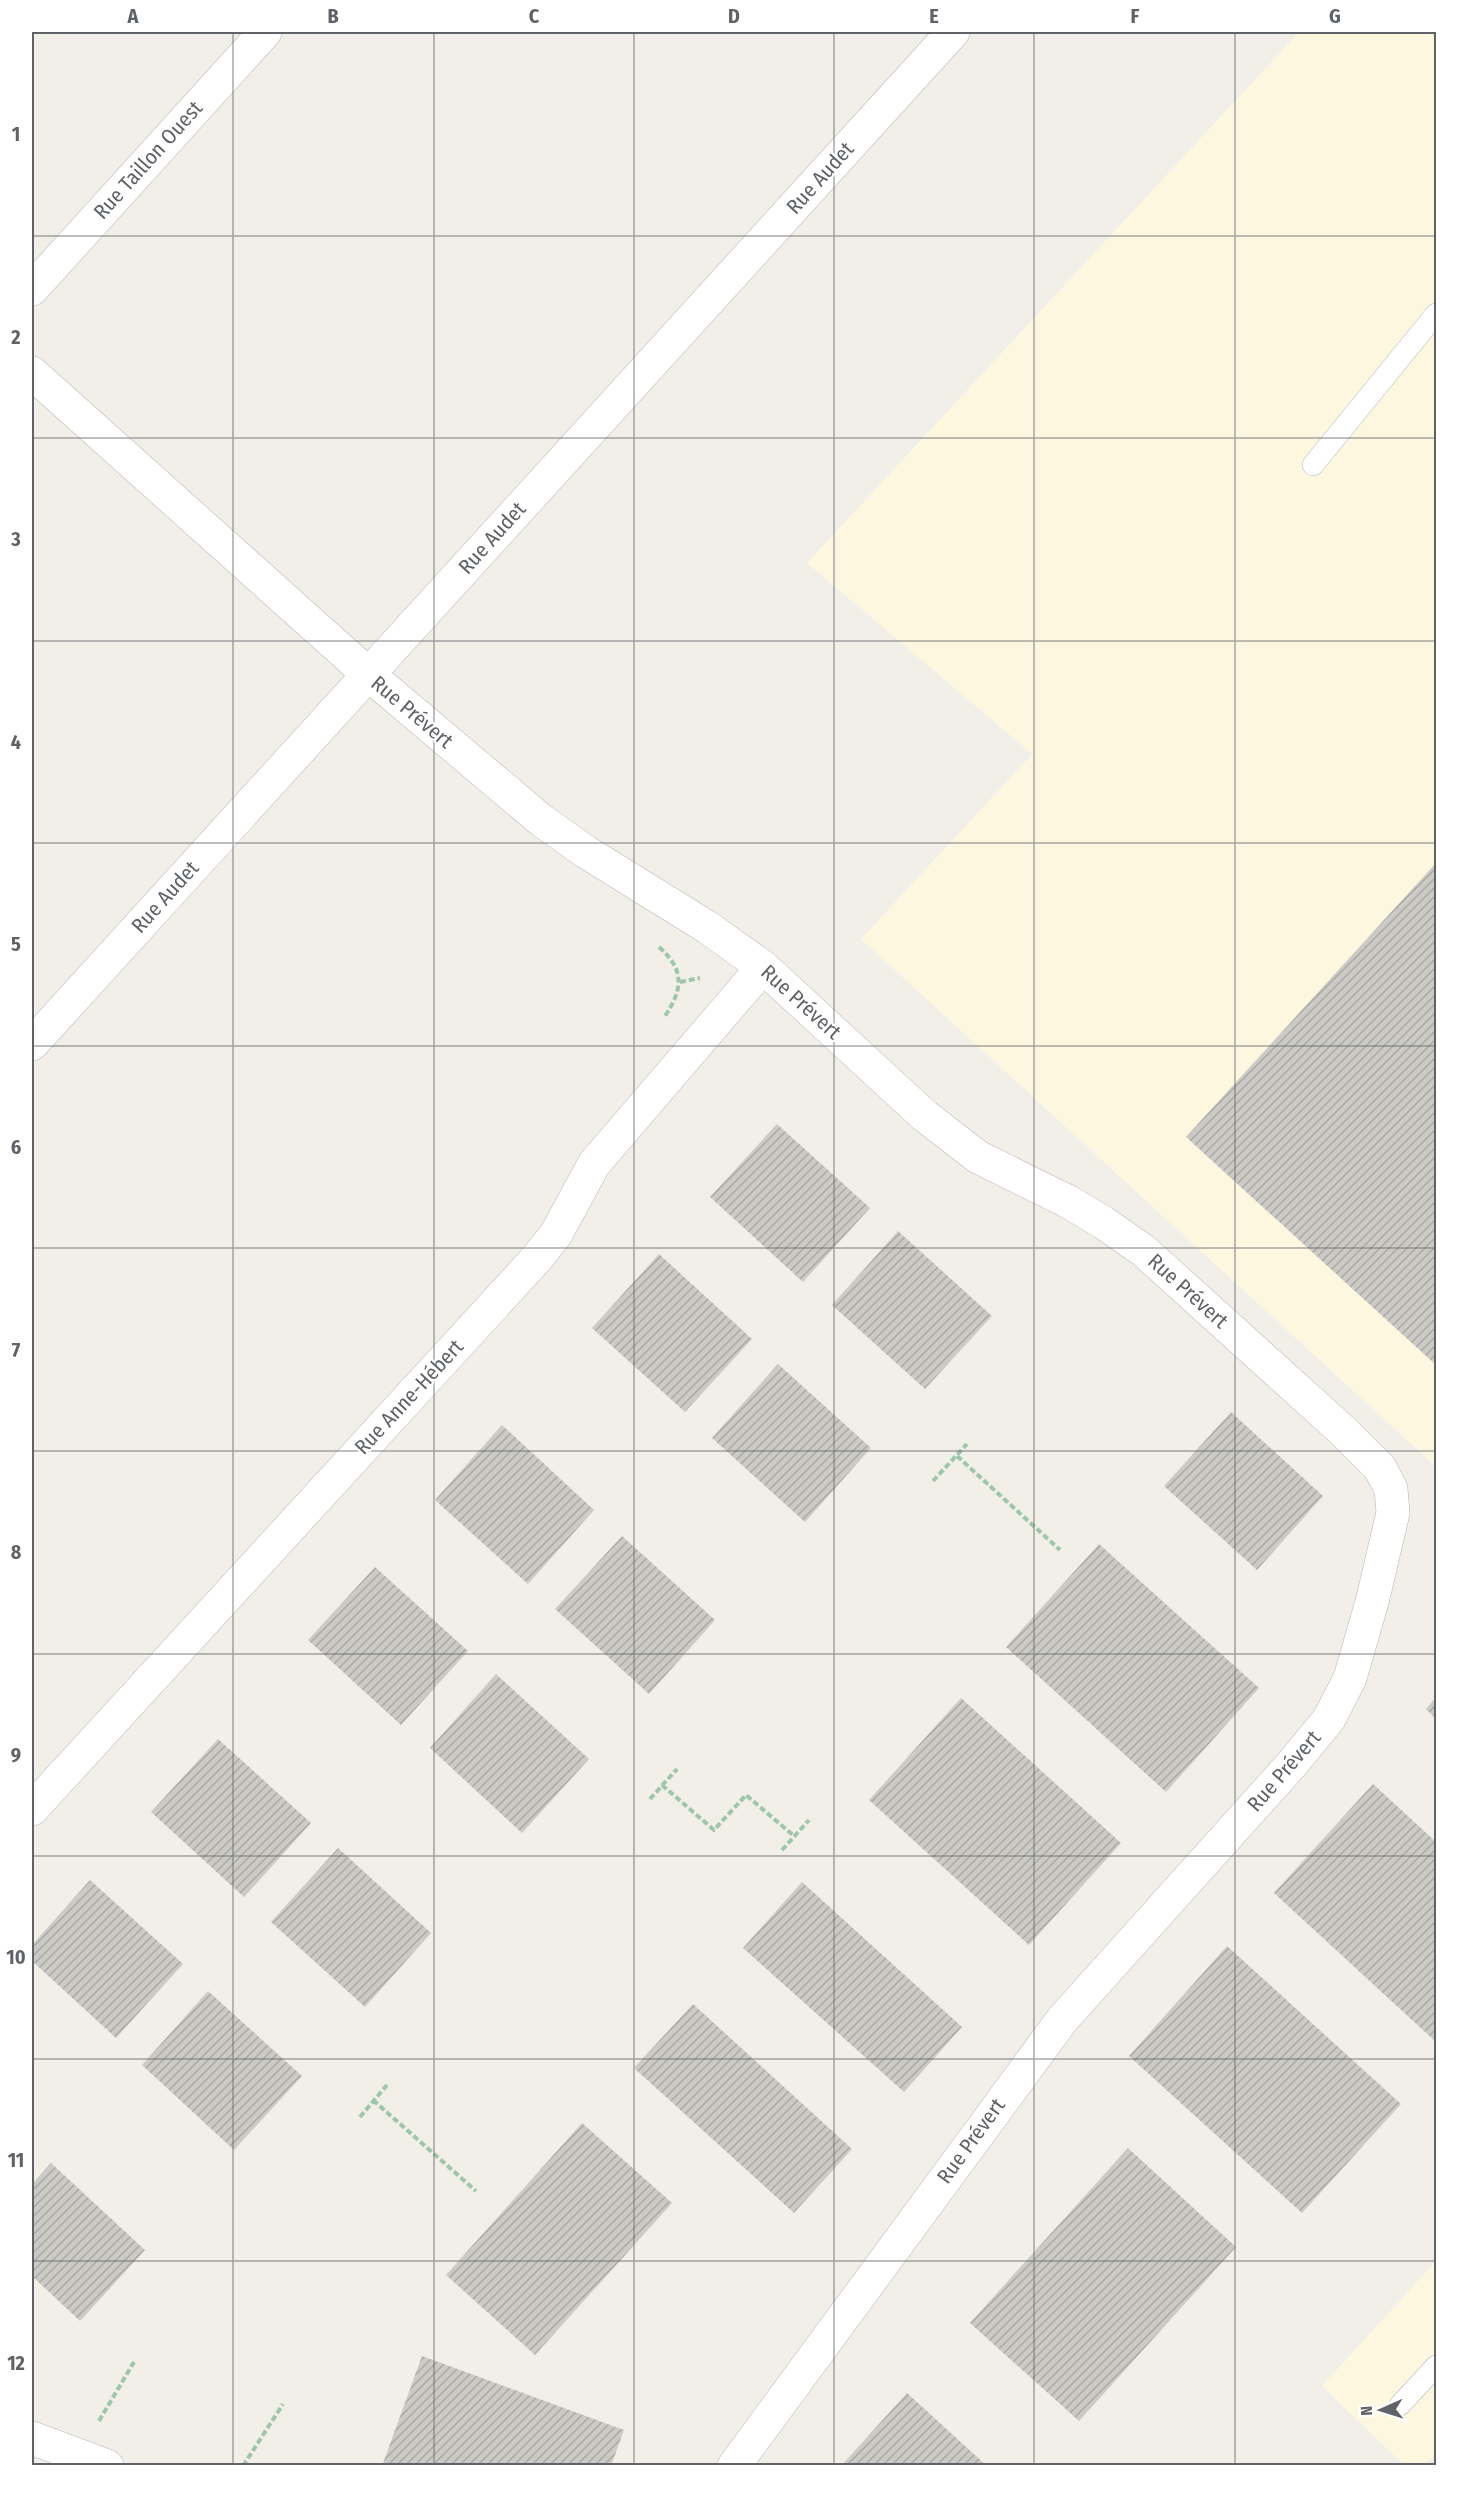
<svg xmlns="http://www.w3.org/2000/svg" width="1468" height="2497" font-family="'Fira Sans Condensed',sans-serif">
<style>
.commercial{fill:#fef7e0}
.building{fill:url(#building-hatch)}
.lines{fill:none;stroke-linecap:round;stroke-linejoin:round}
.lane-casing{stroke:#b5b8bc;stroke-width:22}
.street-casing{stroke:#b5b8bc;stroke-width:34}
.secondary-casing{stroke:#b6babf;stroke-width:34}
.path{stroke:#9cc7a9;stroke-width:4;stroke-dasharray:6 3;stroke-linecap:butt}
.lane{stroke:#fff;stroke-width:21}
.street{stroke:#fff;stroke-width:33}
.secondary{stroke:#fff;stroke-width:33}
.grid{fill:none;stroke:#5f6368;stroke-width:1.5;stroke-opacity:0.55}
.labels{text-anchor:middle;stroke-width:4.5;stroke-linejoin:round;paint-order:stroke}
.street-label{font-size:21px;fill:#5f6368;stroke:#fff}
.neatline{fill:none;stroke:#5f6368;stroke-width:2}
.grid-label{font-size:20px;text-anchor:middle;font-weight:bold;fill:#5f6368}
</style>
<defs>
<pattern id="building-hatch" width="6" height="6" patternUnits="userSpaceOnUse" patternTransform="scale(1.5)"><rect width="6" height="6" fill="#cccac5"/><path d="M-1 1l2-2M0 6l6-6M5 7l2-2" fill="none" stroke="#a9a8a4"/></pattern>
</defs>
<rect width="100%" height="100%" fill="#f1efe8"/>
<path class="commercial" d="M1299,32h137v1435l-575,-528 171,-185 -225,-191z
M1436,2261v192l-11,12h-21l-82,-79z"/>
<path class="building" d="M1436,863v502l-250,-228z
M777,1124l93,84 -67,74 -93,-85z
M898,1231l94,85 -67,73 -93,-84z
M659,1254l93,85 -67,73 -93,-84z
M778,1364l93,84 -66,74 -93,-84z
M1231,1412l92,84 -66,74 -93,-84z
M502,1425l92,85 -66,74 -93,-84z
M622,1536l93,84 -66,74 -94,-85z
M1099,1544l160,144 -93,104 -160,-145z
M375,1567l93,84 -67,74 -93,-85z
M496,1674l93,85 -67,74 -92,-85z
M1436,1697v22l-10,-10z
M961,1698l160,145 -92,102 -160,-145z
M218,1739l93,84 -67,74 -93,-85z
M1373,1784l63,58v200l-162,-149z
M338,1848l93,85 -66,74 -94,-85z
M90,1880l93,84 -67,74 -84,-77v-16z
M802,1882l160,145 -58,65 -161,-144z
M1227,1946l174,158 -99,109 -173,-157z
M208,1991l94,85 -68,74 -92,-85z
M693,2004l159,145 -58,64 -160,-145z
M582,2123l90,80 -137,152 -89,-80z
M1128,2148l108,99 -157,174 -109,-98z
M51,2163l94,87 -65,71 -48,-45v-92z
M422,2356l202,74 -13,36h-229z
M907,2393l80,73h-146z"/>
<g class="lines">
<defs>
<path id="lane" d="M1313,465l123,-151
M1400,2405l36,-39"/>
<path id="street" d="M32,289l233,-257
M32,373l336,301 173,146 45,32 121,75 56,40 162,149 53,41 91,45 35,21 40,28 199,180 37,37 11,21 2,24 -21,89 -22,76 -21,41 -38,46 -229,255 -328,446
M32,1044l921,-1012
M32,1809l505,-551 19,-24 38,-70 169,-197"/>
<path id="secondary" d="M32,2438l75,28"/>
</defs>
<use href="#lane" class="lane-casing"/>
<use href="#street" class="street-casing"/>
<use href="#secondary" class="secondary-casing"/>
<path class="path" d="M659,947c26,23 24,42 6,69
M680,982l20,-4
M957,1456l103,94
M933,1481l34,-37
M662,1785l52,45 32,-35 48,41
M650,1799l27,-30
M782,1850l27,-30
M373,2100l103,91
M360,2117l27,-32
M99,2421l35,-59
M243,2466l40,-62"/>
<use href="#lane" class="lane"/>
<use href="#street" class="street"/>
<use href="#secondary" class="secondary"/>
</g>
<path class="grid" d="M233,32v2434M434,32v2434M634,32v2434M834,32v2434M1034,32v2434M1235,32v2434M32,236h1404M32,438h1404M32,641h1404M32,843h1404M32,1046h1404M32,1248h1404M32,1451h1404M32,1654h1404M32,1856h1404M32,2059h1404M32,2261h1404"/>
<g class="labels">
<g class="street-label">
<text transform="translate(148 160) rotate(-48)" y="7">Rue Taillon Ouest</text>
<text transform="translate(820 178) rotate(-48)" y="7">Rue Audet</text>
<text transform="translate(492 538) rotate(-48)" y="7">Rue Audet</text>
<text transform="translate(412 712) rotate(40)" y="7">Rue Prévert</text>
<text transform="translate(165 897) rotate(-48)" y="7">Rue Audet</text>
<text transform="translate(801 1002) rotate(42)" y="7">Rue Prévert</text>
<text transform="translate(1188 1291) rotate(42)" y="7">Rue Prévert</text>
<text transform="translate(409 1397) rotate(-47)" y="7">Rue Anne-Hébert</text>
<text transform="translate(1284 1771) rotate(-49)" y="7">Rue Prévert</text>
<text transform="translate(971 2141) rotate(-54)" y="7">Rue Prévert</text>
</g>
</g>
<rect width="1468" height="2497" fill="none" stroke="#ffffff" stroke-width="66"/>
<g transform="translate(1381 2410) rotate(267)" stroke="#ffffff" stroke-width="4.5" paint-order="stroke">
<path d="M0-4.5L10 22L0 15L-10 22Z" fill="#5f6368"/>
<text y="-9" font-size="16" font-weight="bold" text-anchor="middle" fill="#5f6368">N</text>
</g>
<rect x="33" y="33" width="1402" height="2431" class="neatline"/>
<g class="grid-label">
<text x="133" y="23">A</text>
<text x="333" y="23">B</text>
<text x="534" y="23">C</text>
<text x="734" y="23">D</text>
<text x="934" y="23">E</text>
<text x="1135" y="23">F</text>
<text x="1335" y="23">G</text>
<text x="16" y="141">1</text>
<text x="16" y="344">2</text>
<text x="16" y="546">3</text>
<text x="16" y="749">4</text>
<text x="16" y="951">5</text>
<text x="16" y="1154">6</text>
<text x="16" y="1357">7</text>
<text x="16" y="1559">8</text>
<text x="16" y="1762">9</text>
<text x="16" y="1964">10</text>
<text x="16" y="2167">11</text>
<text x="16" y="2370">12</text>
</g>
</svg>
